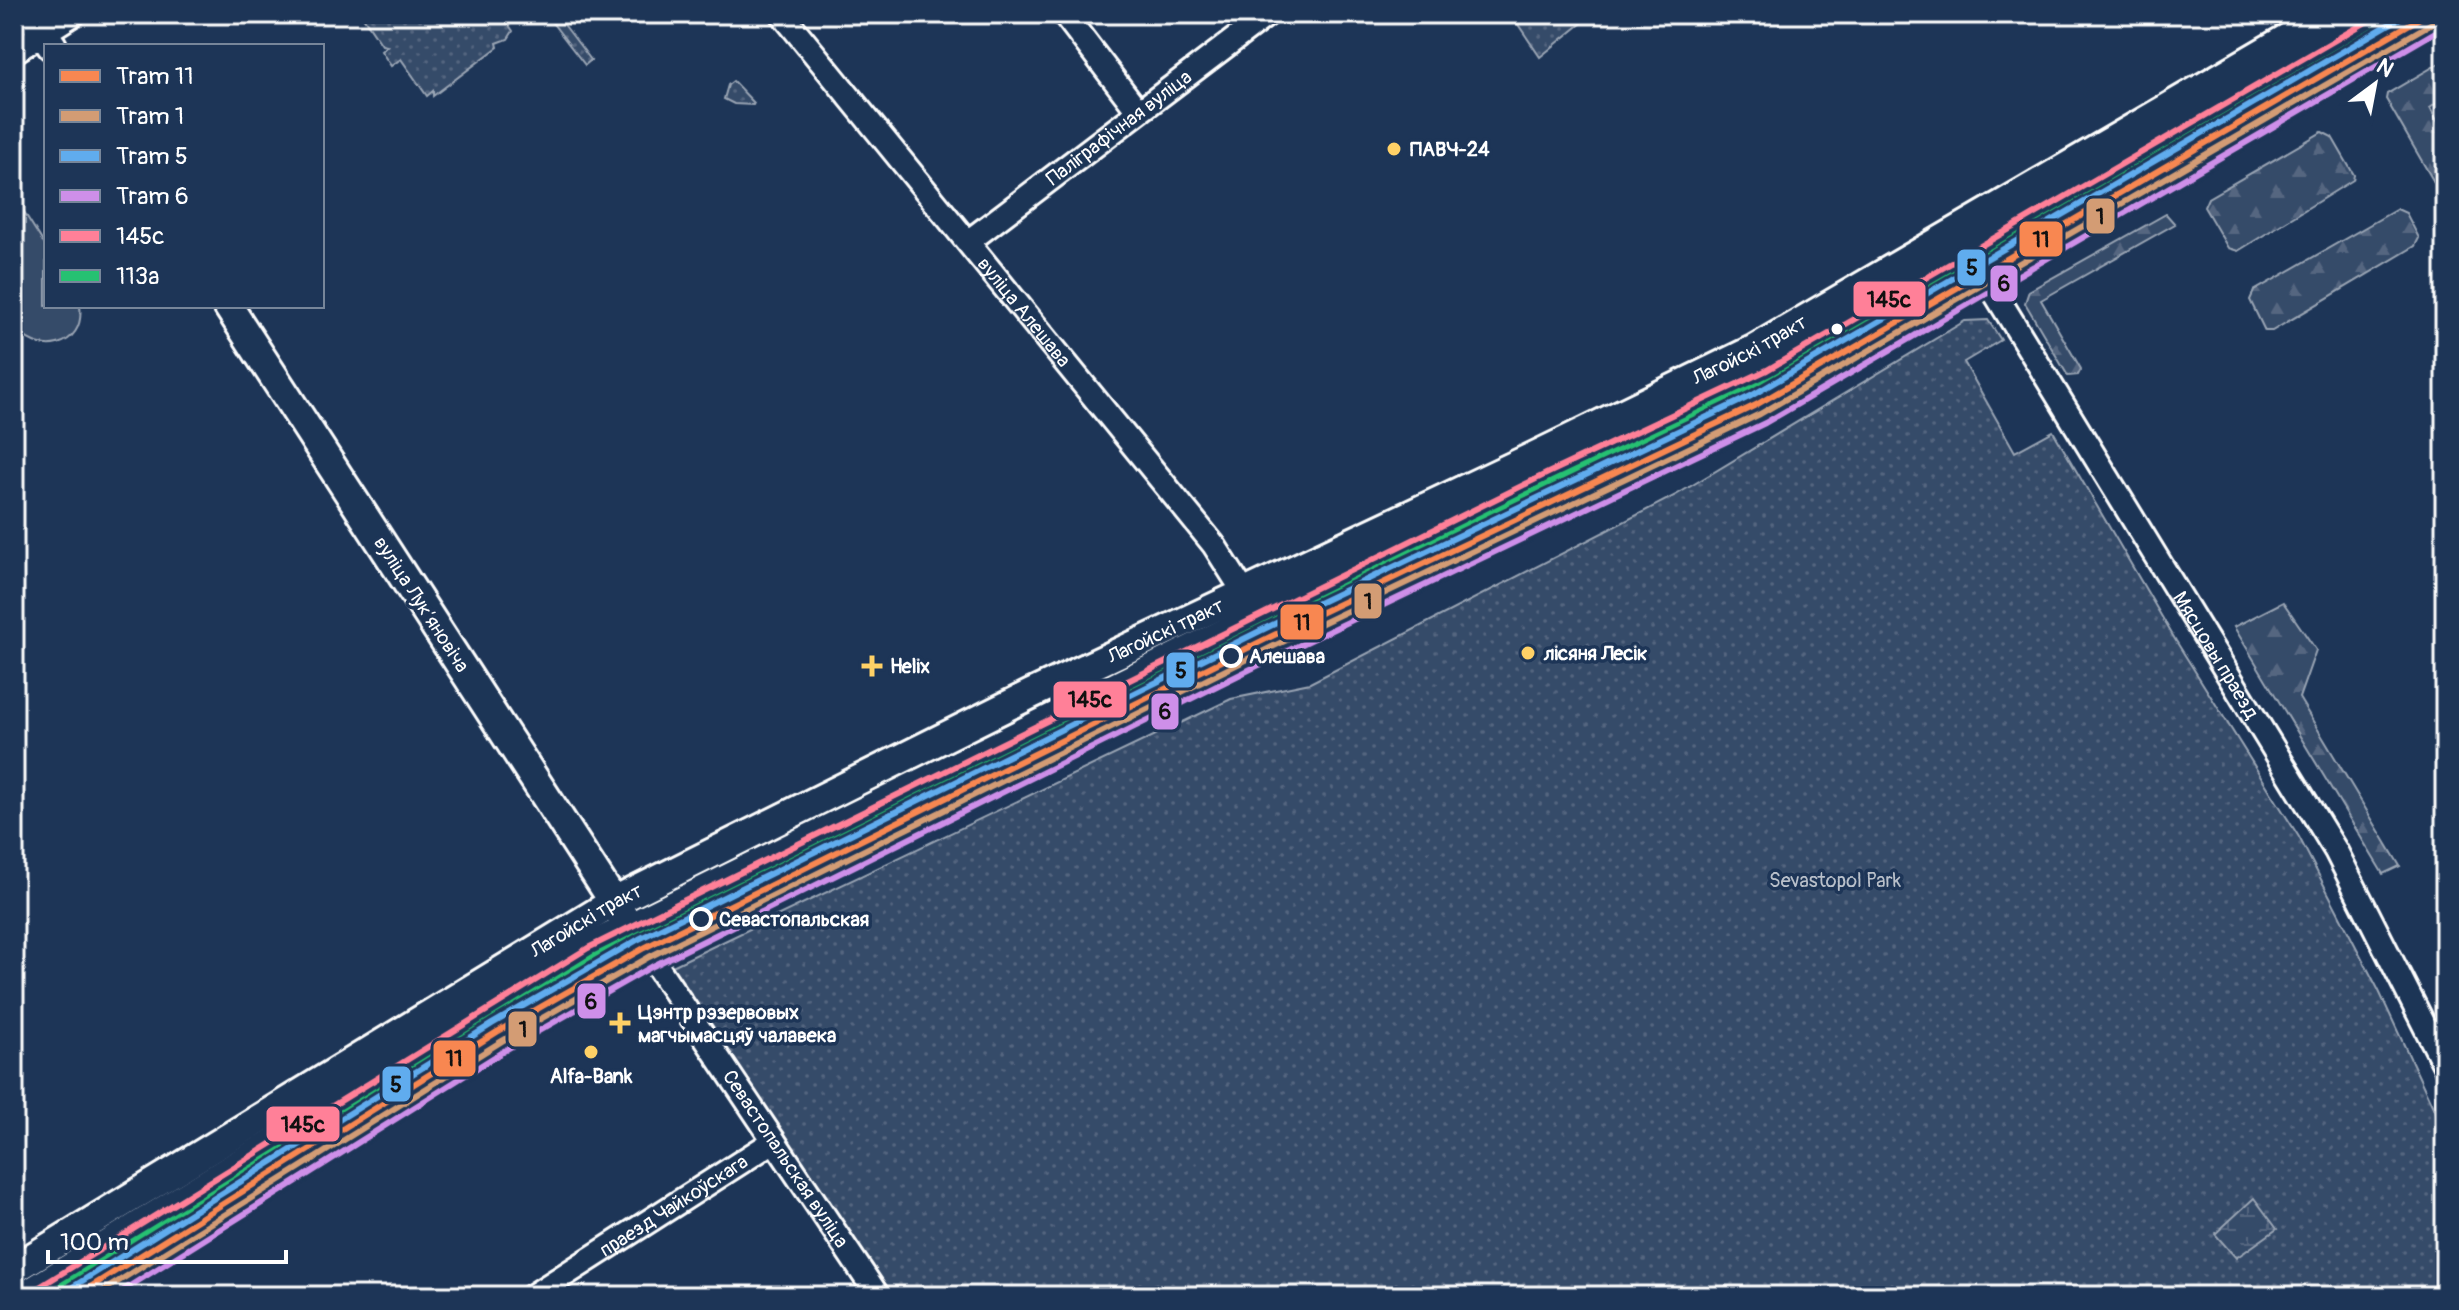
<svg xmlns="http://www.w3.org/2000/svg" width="2459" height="1310" font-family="Pangolin,sans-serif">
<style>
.green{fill:url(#green-dots);stroke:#9aa5b4;stroke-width:2}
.forest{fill:url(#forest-firs);stroke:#9aa5b4;stroke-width:2}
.wetland{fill:url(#wetland-marsh);stroke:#9aa5b4;stroke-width:2}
.pitch{fill:#364b69;stroke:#9aa5b4;stroke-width:2}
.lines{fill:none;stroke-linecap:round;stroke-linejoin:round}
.minor-casing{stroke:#fff;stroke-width:28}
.major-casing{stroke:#fff;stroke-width:34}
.minor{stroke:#1d3557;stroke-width:22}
.major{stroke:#1d3557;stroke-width:28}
.bus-1-casing{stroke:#1d3557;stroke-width:12}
.bus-2-casing{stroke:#1d3557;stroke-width:12}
.bus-1{stroke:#ff8098;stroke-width:6}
.bus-2{stroke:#26c172;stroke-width:6}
.tram-1-casing{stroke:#1d3557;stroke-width:12}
.tram-2-casing{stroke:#1d3557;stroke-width:12}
.tram-3-casing{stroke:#1d3557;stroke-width:12}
.tram-4-casing{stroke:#1d3557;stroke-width:12}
.tram-1{stroke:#f88751;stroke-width:6}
.tram-2{stroke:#d39c74;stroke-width:6}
.tram-3{stroke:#60acee;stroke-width:6}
.tram-4{stroke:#ce8fe9;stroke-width:6}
.poi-dot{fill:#ffd166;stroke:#1d3557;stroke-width:3}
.bus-dot{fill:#fff;stroke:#1d3557;stroke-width:3}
.stop-dot{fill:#1d3557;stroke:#fff;stroke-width:4}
.labels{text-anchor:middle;stroke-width:7;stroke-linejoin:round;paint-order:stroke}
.street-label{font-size:20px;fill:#fff;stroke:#1d3557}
.poi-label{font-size:20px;font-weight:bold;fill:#fff;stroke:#1d3557;text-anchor:start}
.stop-label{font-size:20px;font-weight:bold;fill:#fff;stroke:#1d3557;text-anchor:start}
.park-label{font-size:20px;fill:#b9c0ca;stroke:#1d3557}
.line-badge{stroke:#1d3557;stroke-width:3}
.pale-badge-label{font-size:22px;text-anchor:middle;font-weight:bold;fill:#111}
</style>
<defs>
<pattern id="green-dots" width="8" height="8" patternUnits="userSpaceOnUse" patternTransform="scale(2)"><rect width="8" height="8" fill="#364b69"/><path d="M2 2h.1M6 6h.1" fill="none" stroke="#546680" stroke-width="1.8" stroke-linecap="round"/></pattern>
<pattern id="forest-firs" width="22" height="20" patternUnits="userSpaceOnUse" patternTransform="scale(2)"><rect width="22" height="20" fill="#364b69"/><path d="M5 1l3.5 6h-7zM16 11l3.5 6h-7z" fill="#546680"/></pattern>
<pattern id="wetland-marsh" width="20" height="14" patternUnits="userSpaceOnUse" patternTransform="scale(2)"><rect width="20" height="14" fill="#364b69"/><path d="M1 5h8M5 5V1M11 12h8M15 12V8" fill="none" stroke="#546680"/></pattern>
</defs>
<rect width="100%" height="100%" fill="#1d3557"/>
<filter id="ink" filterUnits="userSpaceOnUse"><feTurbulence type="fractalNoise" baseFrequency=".0125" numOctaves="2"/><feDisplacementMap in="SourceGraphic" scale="16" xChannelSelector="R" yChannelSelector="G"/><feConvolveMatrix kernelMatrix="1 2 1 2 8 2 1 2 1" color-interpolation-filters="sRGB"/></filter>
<g filter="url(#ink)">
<path class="green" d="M361,14h140l12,17 -5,8 -11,4 1,4 -65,49v-5l-6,5 -26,-37 -10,7 -10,-15 6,-5 -5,-1z
M556,14l35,46 -6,5 -38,-49z
M1511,14h82l-53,43z
M733,81l21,22 -1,2 -19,-1 -10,-5 4,-14z
M1988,320l13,20 -37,22 51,90 38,-21 123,210 123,196 80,154 66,142v163h-1567l-214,-326 567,-271 79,-16 366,-188 289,-174z"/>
<path class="forest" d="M2445,60v37l-15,11 15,29v64l-59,-102 1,-5z
M2322,132l10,5 22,38 -1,5 -115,71 -10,-3 -24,-41 4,-9z
M2397,209l9,4 13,25 -4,8 -143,85h-7l-15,-31 4,-9z
M2166,214l9,10 -134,76 40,69 -3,6 -10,1 -43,-73 4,-12z
M2283,602l33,48 -17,48 101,168 -17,8 -149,-247z"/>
<path class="wetland" d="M2254,1198l23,31 -41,29 -21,-24z"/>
<path class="pitch" d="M14,196l32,51v59h34c6,42 -44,53 -66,19z"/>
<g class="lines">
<defs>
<g id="minor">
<path id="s1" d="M782,14l432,531 38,60"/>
<path d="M1064,14l74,97"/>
<path d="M14,52l60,-38"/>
<path id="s2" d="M969,241l299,-227"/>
<path id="s3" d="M1971,254l365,597 109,215"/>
<path id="s4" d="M630,926l248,370"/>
<path id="s5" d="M532,1296l242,-155"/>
</g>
<g id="major">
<path d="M30,14l22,32"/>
<path d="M228,306l395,610"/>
<path id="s6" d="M14,1269l600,-367 417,-208 502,-237 222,-108 574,-335"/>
<path d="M25,1296l563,-348 960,-475 219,-103 613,-356"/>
</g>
</defs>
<use href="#minor" class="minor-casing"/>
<use href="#major" class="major-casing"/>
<use href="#minor" class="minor"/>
<use href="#major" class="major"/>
<defs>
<path id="bus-1" d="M25,1296l563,-348 960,-475 219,-103 613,-356"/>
<path id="bus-2" d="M44,1296l549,-339 959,-475 219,-103 614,-356"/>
</defs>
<use href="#bus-1" class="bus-1-casing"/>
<use href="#bus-2" class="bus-2-casing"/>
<use href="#bus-1" class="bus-1"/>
<use href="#bus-2" class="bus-2"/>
<defs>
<path id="tram-1" d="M76,1296l421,-264 147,-84 626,-311 486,-232 671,-391"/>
<path id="tram-2" d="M95,1296l407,-255 147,-84 625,-311 486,-232 672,-391"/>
<path id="tram-3" d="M71,1288l421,-264 147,-85 627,-311 485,-232 656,-382"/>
<path id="tram-4" d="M114,1296l393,-247 146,-83 626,-311 486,-232 672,-392"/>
</defs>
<use href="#tram-1" class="tram-1-casing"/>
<use href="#tram-2" class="tram-2-casing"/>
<use href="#tram-3" class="tram-3-casing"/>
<use href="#tram-4" class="tram-4-casing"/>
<use href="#tram-1" class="tram-1"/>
<use href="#tram-2" class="tram-2"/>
<use href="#tram-3" class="tram-3"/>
<use href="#tram-4" class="tram-4"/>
</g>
</g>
<g class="poi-dot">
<circle cx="1394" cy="149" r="8"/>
<circle cx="1528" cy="653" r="8"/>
<path d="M868 654h8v8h8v8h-8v8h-8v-8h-8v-8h8z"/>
<path d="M616 1011h8v8h8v8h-8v8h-8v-8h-8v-8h8z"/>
<circle cx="591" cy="1052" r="8"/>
</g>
<circle class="bus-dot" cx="1837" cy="329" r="7"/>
<g class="stop-dot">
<circle cx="1231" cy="656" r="10"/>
<circle cx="701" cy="919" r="10"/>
</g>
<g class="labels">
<g class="street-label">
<text dy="7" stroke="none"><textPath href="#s2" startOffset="188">Паліграфічная вуліца</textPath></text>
<text dy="7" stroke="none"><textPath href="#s1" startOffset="384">вуліца Алешава</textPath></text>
<text dy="7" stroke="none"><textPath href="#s6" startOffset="1966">Лагойскі тракт</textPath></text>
<text transform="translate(422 604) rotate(57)" y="7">вуліца Лукʼяновіча</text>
<text dy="7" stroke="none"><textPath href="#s6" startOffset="1318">Лагойскі тракт</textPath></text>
<text dy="7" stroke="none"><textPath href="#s3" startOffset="470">Мясцовы праезд</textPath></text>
<text dy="7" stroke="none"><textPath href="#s6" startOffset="670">Лагойскі тракт</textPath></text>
<text dy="7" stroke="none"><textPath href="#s4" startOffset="280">Севастопальская вуліца</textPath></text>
<text dy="7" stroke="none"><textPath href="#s5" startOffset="168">праезд Чайкоўскага</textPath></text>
</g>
<g class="poi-label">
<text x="1410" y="156">ПАВЧ-24</text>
<text x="1544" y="660">лісяня Лесік</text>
<text x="890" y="673">Helix</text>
<text x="638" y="1019">Цэнтр рэзервовых<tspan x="638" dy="23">магчымасцяў чалавека</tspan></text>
<text x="591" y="1083" text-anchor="middle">Alfa-Bank</text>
</g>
<g class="stop-label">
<text x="1249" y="663">Алешава</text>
<text x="719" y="926">Севастопальская</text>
</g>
<g class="park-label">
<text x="1835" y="887">Sevastopol Park</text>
</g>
</g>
<g class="line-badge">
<rect x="2085" y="197" width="31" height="38" rx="8" fill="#d39c74"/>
<rect x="2018" y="220" width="46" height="38" rx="8" fill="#f88751"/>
<rect x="1956" y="248" width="31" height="39" rx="8" fill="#60acee"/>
<rect x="1989" y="264" width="30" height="39" rx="8" fill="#ce8fe9"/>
<rect x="1852" y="280" width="75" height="38" rx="8" fill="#ff8098"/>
<rect x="1353" y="582" width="30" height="38" rx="8" fill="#d39c74"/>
<rect x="1279" y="603" width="46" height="38" rx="8" fill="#f88751"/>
<rect x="1165" y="651" width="31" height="38" rx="8" fill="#60acee"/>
<rect x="1052" y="680" width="76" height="39" rx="8" fill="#ff8098"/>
<rect x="1150" y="692" width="30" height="39" rx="8" fill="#ce8fe9"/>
<rect x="576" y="982" width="31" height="38" rx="8" fill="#ce8fe9"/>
<rect x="507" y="1010" width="31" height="38" rx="8" fill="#d39c74"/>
<rect x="432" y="1039" width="45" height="39" rx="8" fill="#f88751"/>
<rect x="381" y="1065" width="31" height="38" rx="8" fill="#60acee"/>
<rect x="265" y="1105" width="76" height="38" rx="8" fill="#ff8098"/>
</g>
<g class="pale-badge-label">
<text x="2100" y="224">1</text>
<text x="2041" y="247">11</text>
<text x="1972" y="275">5</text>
<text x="2004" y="291">6</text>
<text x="1889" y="307">145с</text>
<text x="1368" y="609">1</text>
<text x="1302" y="630">11</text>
<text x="1181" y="678">5</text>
<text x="1090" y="707">145с</text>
<text x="1165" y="719">6</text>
<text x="591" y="1009">6</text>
<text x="523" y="1037">1</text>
<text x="454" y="1066">11</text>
<text x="396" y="1092">5</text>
<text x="303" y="1132">145с</text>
</g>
<rect width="2459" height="1310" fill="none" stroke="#1d3557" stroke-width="48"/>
<rect x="24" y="24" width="2411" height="1262" fill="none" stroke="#fff" stroke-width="3" filter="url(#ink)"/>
<rect x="44" y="44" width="280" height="264" fill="#1d3557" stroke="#77869a" stroke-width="2"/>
<rect x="60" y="70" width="40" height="12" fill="#f88751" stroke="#77869a" stroke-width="2"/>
<text x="116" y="84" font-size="24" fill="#ffffff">Tram 11</text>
<rect x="60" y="110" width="40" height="12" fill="#d39c74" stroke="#77869a" stroke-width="2"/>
<text x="116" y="124" font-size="24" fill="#ffffff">Tram 1</text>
<rect x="60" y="150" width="40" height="12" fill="#60acee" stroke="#77869a" stroke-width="2"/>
<text x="116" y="164" font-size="24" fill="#ffffff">Tram 5</text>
<rect x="60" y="190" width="40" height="12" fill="#ce8fe9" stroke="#77869a" stroke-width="2"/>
<text x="116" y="204" font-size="24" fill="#ffffff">Tram 6</text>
<rect x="60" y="230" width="40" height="12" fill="#ff8098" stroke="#77869a" stroke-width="2"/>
<text x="116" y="244" font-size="24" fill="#ffffff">145с</text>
<rect x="60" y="270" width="40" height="12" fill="#26c172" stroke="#77869a" stroke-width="2"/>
<text x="116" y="284" font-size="24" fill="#ffffff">113а</text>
<g transform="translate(2375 84) rotate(32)" stroke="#1d3557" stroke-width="6" paint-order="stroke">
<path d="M0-6L14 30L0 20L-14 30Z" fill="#ffffff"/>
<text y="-12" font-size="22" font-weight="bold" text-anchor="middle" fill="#ffffff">N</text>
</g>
<path d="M48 1250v12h238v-12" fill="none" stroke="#ffffff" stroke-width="4"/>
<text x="60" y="1250" font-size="24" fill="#ffffff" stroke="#1d3557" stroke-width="6" paint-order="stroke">100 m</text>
</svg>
